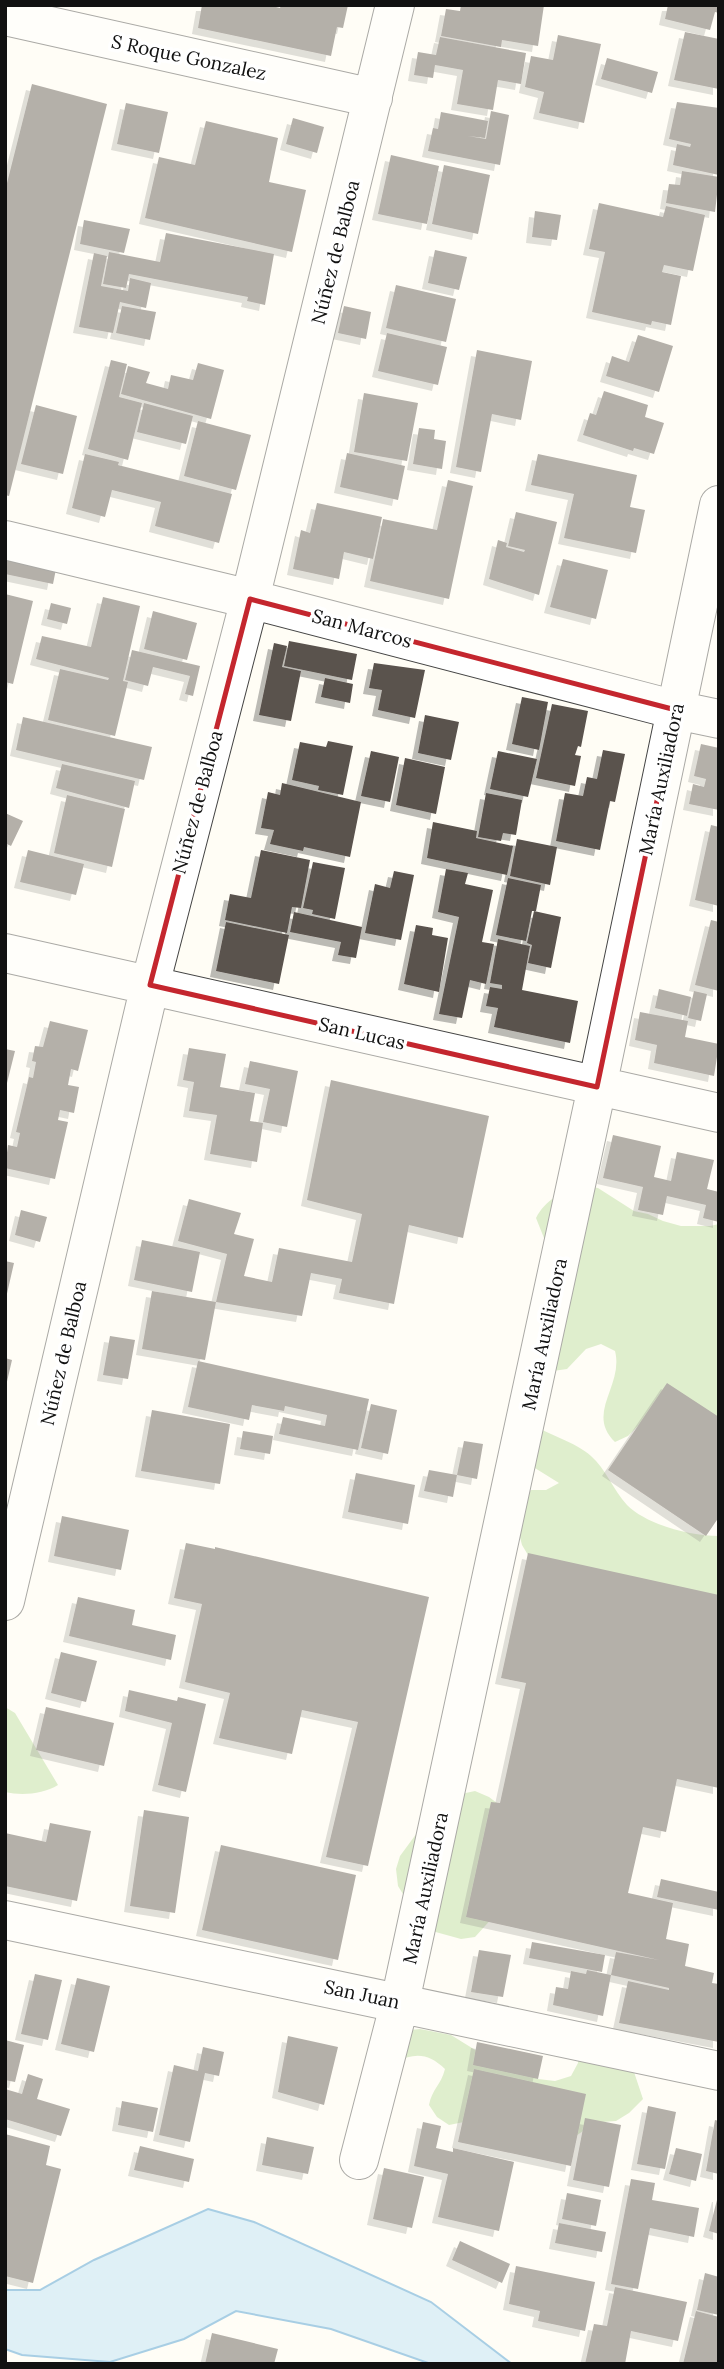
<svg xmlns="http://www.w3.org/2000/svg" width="724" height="2369" font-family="Lora,serif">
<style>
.forest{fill:#b9dc9c}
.water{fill:#b9e0f7;stroke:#3f96cf;stroke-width:2}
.building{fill:#5a524d;filter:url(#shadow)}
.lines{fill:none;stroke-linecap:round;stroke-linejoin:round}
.minor-casing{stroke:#444;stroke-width:40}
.minor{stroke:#fff;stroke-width:38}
.marked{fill:none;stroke:#c4262e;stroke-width:5;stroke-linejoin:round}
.labels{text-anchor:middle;stroke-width:7;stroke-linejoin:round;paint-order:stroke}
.street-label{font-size:19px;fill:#111;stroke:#fff}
</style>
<defs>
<filter id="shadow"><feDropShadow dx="-6" dy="6" stdDeviation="0" flood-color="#0004"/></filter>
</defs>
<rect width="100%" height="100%" fill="#fffdf5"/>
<path class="forest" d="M581,1185l17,3 36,23 14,3 15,7 18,5h29l9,-2v194l-80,7 -11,11 -13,6c-30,-29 9,-56 0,-91l-14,-7 -15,5 -19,20 -14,2 -1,-113 -16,-40c10,-19 25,-25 45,-33z
M528,1423c18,10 49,20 63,33 15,13 22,34 36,49 20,20 64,31 92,31v67l-182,-33 -15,-25 -8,-31 17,-24h15l13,-7 -37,-23z
M5,1707l10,6 43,72c-15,9 -36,11 -53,7z
M475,1791l14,6 12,9 -6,109 -20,22 -14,2 -29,-8 -11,-8 -23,-37 -2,-17 4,-13 25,-34 36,-28z
M420,2029l31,6 42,26 15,4 30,14 17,2 16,-5 7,-13 1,-15 53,18 11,33 -14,14 -13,8 -14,1 -13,5 -25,17 -100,-22 -15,3 -12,-8 -8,-12c3,-16 12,-20 16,-36 -16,-15 -29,-17 -49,-7l-4,-30z"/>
<path class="water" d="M208,2209l46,13 177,80 81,62h-81l-100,-35 -95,-18 -52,28 -74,23 -88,-7 -17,-6v-59h35l54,-30z"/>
<path class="building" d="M202,5h66l12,3 1,-3h67l-5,23 -6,-1 -6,29 -133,-28z
M461,5h83l-6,41 -36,-6 -1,7 -60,-11 5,-27 14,2z
M668,5h51v8l-4,-1 -5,18 -45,-11z
M685,32l34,7v50l-45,-9z
M558,35l43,9 -17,79 -45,-10 5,-21 -19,-5 6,-31 22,4z
M440,37l86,16 -5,31 -23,-4 -5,30 -36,-6 6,-34 -28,-5 -2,13 -19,-3 4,-23 18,3z
M607,58l51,14 -6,21 -51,-14z
M32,84l75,20 -98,392 -4,-1v-304z
M677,102l42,6v67l-46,-10 4,-21 13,3 1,-3 -22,-5z
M126,103l42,9 -9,41 -42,-9z
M491,111l18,4 -9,50 -72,-14 5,-23 5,1 3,-17 47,9 -3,17 -17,-2 18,3z
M293,118l31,9 -7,26 -31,-9z
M206,121l72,17 -9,44 37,8 -14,62 -147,-34 14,-61 36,8z
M391,155l48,11 -12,58 -49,-10z
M444,165l46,10 -12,59 -46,-10z
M682,171l37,6 -4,35 -49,-9 3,-19 11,1z
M599,203l64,14 3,-11 39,9 -12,56 -29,-6 -2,7 19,4 -10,49 -19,-4 -1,4 -59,-13 13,-60 -16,-3z
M535,211l26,4 -4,25 -25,-3z
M84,220l46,9 -6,24 -44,-9z
M166,233l108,21 -9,51 -18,-4 1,-4 -119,-23 -3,14 -23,-4 6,-32 51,10z
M435,250l32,7 -8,33 -31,-7z
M94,253l13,3 -6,30 27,5 2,-13 21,5 -5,25 -26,-6 -7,31 -34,-6z
M396,285l60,14 -10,43 -60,-14z
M122,306l34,6 -6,28 -34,-7z
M344,306l27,6 -5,27 -28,-6z
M387,333l60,14 -9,38 -60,-14z
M638,335l35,11 -14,46 -53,-16 6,-20 17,6z
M477,350l55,11 -11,59 -29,-6 -11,58 -25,-5z
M111,360l16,4 -8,33 23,6 -14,57 -40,-11z
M198,363l26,7 -13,49 -90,-25 7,-28 22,6 -4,11 22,6 3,-14 22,5z
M604,391l44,14 -3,12 19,6 -10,31 -20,-6 -1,3 -50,-16 7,-22 6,2z
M364,393l54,10 -11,58 -53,-9z
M144,403l49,13 -7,28 -49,-12z
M36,405l41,11 -14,58 -42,-10z
M198,421l53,14 -15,55 -52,-14z
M419,428l16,2 -1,9 12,2 -4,28 -29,-5z
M347,453l58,13 -7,34 -58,-13z
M85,454l34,8 -1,3 114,29 -13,49 -64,-17 6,-24 -49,-12 -7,27 -33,-9z
M538,454l99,21 -7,32 15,3 -9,43 -72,-15 10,-44 -43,-9z
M448,480l25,6 -24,113 -79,-18 13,-62 54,11z
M317,503l65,14 -9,42 -29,-7 -5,27 -46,-10 8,-39 9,3z
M516,512l41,10 -18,73 -50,-16 9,-39 9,3 -1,4 18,5 1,-2 -17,-4z
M5,554l52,10 -4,20 -48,-10z
M563,559l45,11 -12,49 -46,-12z
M5,594l28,7 -20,83 -8,-2z
M103,597l37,9 -17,75 5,1 -13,54 -67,-16 12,-51 48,11 1,-2 -73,-19 6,-23 49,11z
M51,603l20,5 -4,16 -20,-5z
M153,611l44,12 -10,37 -43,-11z
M289,641l68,13 -5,26 -68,-14z
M274,643l13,3 -5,21 19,4 -10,50 -32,-6z
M132,650l68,16 -7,30 -8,-2 5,-18 -37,-9 -5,19 -23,-6z
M374,663l51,7 -10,48 -37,-8 4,-20 -13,-2z
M325,678l28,6 -3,19 -29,-6z
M522,697l26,5 -9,48 -27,-6z
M552,704l36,7 -7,36 -3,-1 -3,9 6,1 -6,30 -39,-8z
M425,715l34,7 -8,38 -33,-7z
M23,717l129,30 -8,33 -128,-30z
M328,741l25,5 -10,49 -25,-5 1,-4 -27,-6 8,-38 26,5z
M701,744l18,4v62l-30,-6 4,-20 11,3 2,-8 -12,-3z
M603,750l22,4 -10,48 -5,-1 -10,49 -44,-9 9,-48 18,3 4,-19 10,2z
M371,751l28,6 -9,45 -29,-6z
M498,751l39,8 -9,38 -38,-8z
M405,758l40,9 -9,47 -40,-9z
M62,764l73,17 -6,27 -73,-20z
M282,783l79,19 -11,55 -46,-10 -1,4 -33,-7 4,-14 -13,-2 7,-36 12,3z
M486,793l36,7 -6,35 -13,-2 -2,8 -23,-4z
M67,795l58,14 -13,58 -58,-14z
M5,813l18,8 -12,25 -6,-3z
M433,822l44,9 -1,7 37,8 -6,29 -80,-17z
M711,825l8,2v79l-24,-6z
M517,839l40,8 -7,38 -40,-9z
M28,850l56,14 -8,31 -56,-13z
M261,850l49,10 -9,48 -9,-1 -5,26 -62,-13 5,-26 21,4z
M313,862l32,6 -10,51 -23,-5 1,-4 -10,-2z
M446,869l22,4 -3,11 28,6 -11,52 12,2 -8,40 -16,-4 -8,38 -23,-4 20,-97 -21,-5z
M394,871l20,4 -13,65 -36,-7 10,-49 15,4z
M508,878l33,7 -5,26h-4l-6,30 -30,-6z
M534,911l27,6 -10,51 -23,-5 4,-18 -5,-2z
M294,912l68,15 -6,31 -18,-3 3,-13 -51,-10z
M711,920l8,2v69l-24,-6z
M226,922l63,13 -10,49 -63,-13z
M416,925l17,3 -1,7 16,3 -9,54 -35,-8z
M498,939l32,7 -8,44 56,11 -8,42 -76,-16 4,-19 -12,-2 4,-19 12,2v-4l-12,-2z
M659,989l32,8 -4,19 -32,-8z
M694,991l13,3 -6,27 -13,-3z
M640,1012l48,9 -3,16 34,7 -5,32 -60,-13 3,-18 -22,-5z
M50,1021l38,9 -10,41 -7,-2 -3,16 11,2 -5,26 -14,-3 -2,10 10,2 -13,57 -50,-11 3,-23 9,2 3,-14 -4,-1 13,-55 4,1 3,-16 -4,-1 3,-15 8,1z
M189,1048l37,6 -6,33 35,6 -5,28 13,2 -6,39 -47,-8 7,-39 -28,-4 5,-29 -11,-2z
M5,1049l10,2 -9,36h-1z
M250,1061l48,10 -11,56 -24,-5 7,-33 -25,-5z
M331,1080l158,36 -26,122 -54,-13 -15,79 -55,-11 3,-14 -31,-6 -9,43 -86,-14 11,-48 -49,-13 11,-42 52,14 -7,21 20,5 -10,37 28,6 7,-34 73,14 10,-48 -55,-14z
M613,1135l48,11 -7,31 17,4 6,-29 37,8 -7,29 12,3v30l-16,-4 3,-13 -39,-9 -4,19 -25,-5 5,-23 -40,-9z
M21,1210l26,7 -7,25 -25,-7z
M142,1240l58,12 -8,40 -58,-12z
M5,1261l9,2 -8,35h-1z
M152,1291l64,11 -11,58 -63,-11z
M110,1336l25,4 -7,39 -25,-4z
M5,1358l7,2 -6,26h-1z
M198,1361l171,38 -11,51 -79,-16 4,-17 42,9 2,-11 -42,-9 -1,5 -32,-6 -3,15 -61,-13z
M667,1383l52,34v100l-13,19 -98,-66z
M371,1404l26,6 -9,44 -27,-6z
M152,1410l78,14 -10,60 -79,-13z
M243,1431l30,5 -3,18 -30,-5z
M464,1441l19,3 -6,35 -20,-4z
M429,1470l28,5 -4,22 -29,-6z
M356,1473l59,12 -7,39 -60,-12z
M62,1516l67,14 -8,40 -67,-14z
M186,1543l29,6v-2l214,50 -61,269 -42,-9 32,-135 -56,-12 -10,44 -73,-16 11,-45 -45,-11 17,-78 -28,-6z
M528,1553l191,42v193l-42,-9 -11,53 -23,-5 -15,66 45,10 -7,36 23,5 -4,22 29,7 -2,10 7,1v58l-100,-19 9,-42 41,9v-2l-58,-13 5,-23 43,8 -193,-43 25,-115 9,1 26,-120 -25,-5z
M78,1597l57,13 -3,15 44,10 -5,25 -102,-24z
M61,1652l36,9 -11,41 -35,-9z
M129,1690l48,11 1,-4 28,7 -20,88 -28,-7 14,-62 -47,-12z
M46,1707l68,16 -10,43 -68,-16z
M144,1810l45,7 -14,96 -45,-7z
M50,1823l41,8 -14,70 -72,-15v-53l41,9z
M221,1845l135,30 -18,85 -136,-30z
M661,1879l58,13v18l-62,-13z
M532,1942l73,13 -3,17 -73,-14z
M479,1950l32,5 -8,42 -32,-5z
M587,1970l24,5 -8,41 -50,-11 3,-18 12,2 3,-18 15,3z
M35,1974l27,6 -14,60 -27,-6z
M77,1978l33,8 -16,66 -33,-8z
M288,2036l50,11 -14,58 -46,-13z
M5,2040l19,5 -9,37 -10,-2z
M477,2042l66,14 -5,23 -65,-14z
M203,2047l21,5 -5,24 -14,-3 -15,69 -31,-7 15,-70 24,6z
M474,2069l112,25 -15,72 -113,-24z
M28,2074l15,5 -6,20 33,10 -9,27 -56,-17v-30l17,5z
M122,2101l36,7 -5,24 -35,-7z
M648,2106l28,6 -11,57 -28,-5z
M585,2118l36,7 -12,62 -36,-7z
M715,2120l4,1v53l-13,-3z
M423,2122l18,4 -5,22 17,4v-4l61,14 -15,69 -61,-14 10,-43 -34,-8z
M5,2134l45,12 -4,19 15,4 -28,114 -28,-7z
M267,2137l47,10 -6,27 -46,-9z
M140,2146l54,13 -5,23 -55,-12z
M676,2148l26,6 -6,27 -27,-7z
M384,2168l40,9 -12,51 -39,-9z
M631,2179l24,4 -3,17 47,8 -5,29 -44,-9 -12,61 -27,-5z
M567,2193l34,7 -5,26 -34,-7z
M718,2196h1v38l-10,-3z
M559,2223l47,9 -4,20 -47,-9z
M460,2241l50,23 -8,19 -50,-23z
M516,2266l79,16 -10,49 -47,-10 2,-10 -31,-7z
M705,2273l14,4v38l-22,-5z
M615,2287l72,15 -9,39 -47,-10 -6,33h-40l9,-40 13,2z
M696,2311l23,6v47h-36z
M212,2333l66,16 -4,15h-69z"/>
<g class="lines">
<defs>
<path id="minor" d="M5,16l368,82
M5,540l245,59 426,111 43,9
M5,953l714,160
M5,1601l145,-616 100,-386 145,-594
M5,1920l714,151
M359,2160l41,-158 197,-915 122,-582"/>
</defs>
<use href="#minor" class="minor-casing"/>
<use href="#minor" class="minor"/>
</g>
<path d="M0 0H724V2369H0ZM250,599l426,111 -79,377 -447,-102z" fill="#fffdf5" fill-opacity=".55" fill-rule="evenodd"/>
<path class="marked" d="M250,599l426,111 -79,377 -447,-102z"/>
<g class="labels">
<g class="street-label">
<text transform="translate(189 57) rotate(12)" y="7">S Roque Gonzalez</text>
<text transform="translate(335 252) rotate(-76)" y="7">Núñez de Balboa</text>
<text transform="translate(362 628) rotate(15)" y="7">San Marcos</text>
<text transform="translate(661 779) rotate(-78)" y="7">María Auxiliadora</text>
<text transform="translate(197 802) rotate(-75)" y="7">Núñez de Balboa</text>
<text transform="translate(362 1033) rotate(13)" y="7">San Lucas</text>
<text transform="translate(544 1334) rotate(-78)" y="7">María Auxiliadora</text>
<text transform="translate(63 1353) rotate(-77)" y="7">Núñez de Balboa</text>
<text transform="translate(425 1888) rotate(-78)" y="7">María Auxiliadora</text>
<text transform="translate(362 1994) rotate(12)" y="7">San Juan</text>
</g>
</g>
<rect width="724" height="2369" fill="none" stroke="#111111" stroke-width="14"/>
</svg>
